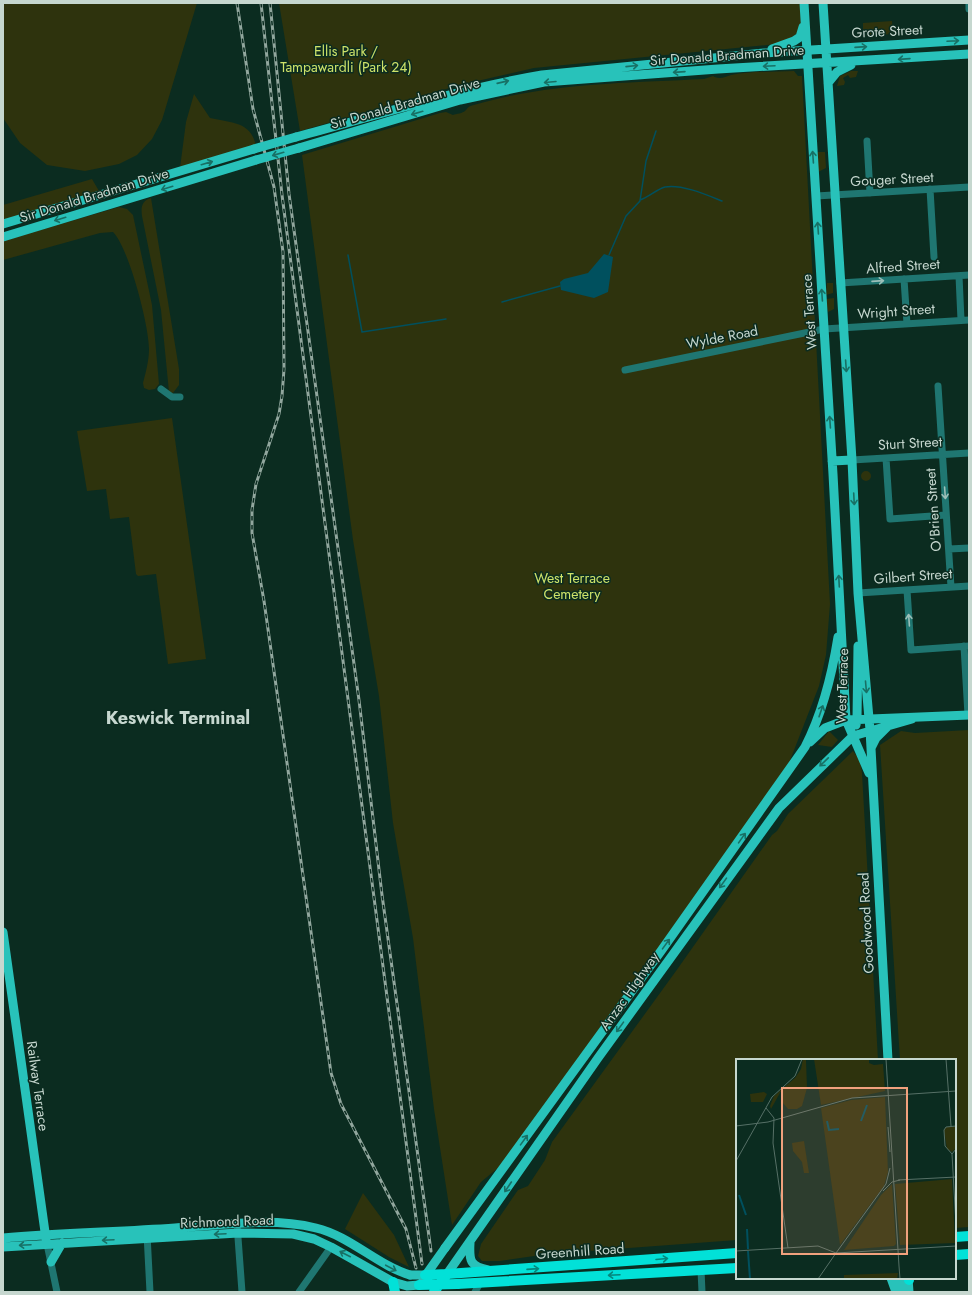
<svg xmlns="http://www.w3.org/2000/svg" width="972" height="1295" font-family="Jost,sans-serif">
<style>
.green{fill:#2e330d}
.water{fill:#00505e}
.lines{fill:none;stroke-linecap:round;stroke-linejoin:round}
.stream{stroke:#00505e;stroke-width:1.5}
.minor{stroke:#1f7671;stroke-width:7}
.major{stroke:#28c2ba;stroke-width:9}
.highway{stroke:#02e1d8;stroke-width:10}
.rail-casing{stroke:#92a79e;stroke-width:3}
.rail{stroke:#0b2c20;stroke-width:1.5;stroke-dasharray:4.5;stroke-linecap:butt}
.major-bridge{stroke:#28c2ba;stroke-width:9}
.highway-bridge{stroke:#02e1d8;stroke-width:10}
.oneway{stroke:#187065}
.oneway2{stroke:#9cbfb8}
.oneway3{stroke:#06867c}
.labels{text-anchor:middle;stroke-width:3;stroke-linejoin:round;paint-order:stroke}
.street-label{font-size:14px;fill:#c6d7cf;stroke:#0b2c20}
.park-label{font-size:14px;fill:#cee269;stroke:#0b2c20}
.district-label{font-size:18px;font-weight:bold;fill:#c6d7cf;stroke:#0b2c20}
.inset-river{fill:none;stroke:#00505e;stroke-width:2}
.inset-road{fill:none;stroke:#567066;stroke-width:1}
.view{fill:#f1a17d;fill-opacity:0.15;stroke:#f1a17d;stroke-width:2}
.inset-edge{fill:none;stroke:#c6d7cf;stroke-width:2}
</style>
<rect width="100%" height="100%" fill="#0b2c20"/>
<path class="green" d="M5,3h192l-35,117 -10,19 -15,16 -18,9 -34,7 -38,-6 -27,-22 -17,-25v-112z
M279,3h521c2,28 4,30 -23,41l-243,24 -74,17 -160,46z
M892,21l1,13 -30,2v-13z
M794,71l4,5h4l28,528 -4,51 -7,31 -30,77 -163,232 -127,172 -18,15 -29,43 -18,-116 -21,-171 -20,-115 -14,-127 -26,-156 -51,-385 138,-42 6,-1 7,3c3,-1 10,-2 12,-4 3,-3 3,-5 9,-6 73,-22 154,-22 230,-26l9,-3c6,4 12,1 18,-1 20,-4 42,-3 63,-4z
M851,71h7l-2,6 -6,1 -2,-3 -5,3 2,4 -1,3 -7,1 3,-10z
M194,94l16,24c21,5 41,3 46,28l-76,22 6,-46z
M817,152h8l1,16 -8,4z
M92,179l7,12 -96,30v-16z
M151,198l28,171v16l-6,8 -4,-1 -8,-82 -19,-94c-1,-8 -1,-15 9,-18z
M119,207l8,2 6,6 19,90 7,79 -4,5 -6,1 -5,-2 -1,-5c3,-11 6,-23 6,-34 0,-23 -20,-101 -36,-117l-13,1 -97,27v-19z
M827,283h6v10l-7,2z
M834,298v11l-6,3 -2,-13z
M172,418l34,241 -38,5 -12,-90 -18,2 -2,-2 -7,-57 -19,2 -4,-30 -19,2 -10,-60z
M861 476a5 5 0 1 1 10 0a5 5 0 1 1-10 0Z
M969,730v497l-14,1v-168h-55l-20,-315 21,-14 14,2z
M829,731l9,9 -6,7 -14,-2z
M853,751l7,9 2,13 16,287h-141v180l-189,14 -48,7h-18l-4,-5 3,-12 37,-54 10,-4 17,-26 7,-18 124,-171 96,-136 5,-4 11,-17z
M363,1193l31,42 15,32 -20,-10 -44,-28z"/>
<path class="water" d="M604,254l9,3 -5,35 -14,6 -33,-8 -1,-8 4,-3 24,-6z"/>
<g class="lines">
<path class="stream" d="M640,200c9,-3 17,-11 25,-13 17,-3 42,8 57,14
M348,255l14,77 84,-13
M609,255l17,-39 14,-15 6,-40 10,-30
M502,302l58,-16"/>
<path class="minor" d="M969,3v6
M867,141l3,52
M930,189l4,68
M816,196l153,-9
M959,276l2,44
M904,279l3,45
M840,283l129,-8
M625,370l199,-41 145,-9
M938,386l13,201
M161,389l11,8h8
M886,458l4,61 56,-4
M852,460l117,-7
M949,549l20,-1
M907,590l4,60 58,-4
M858,593l111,-7
M964,646l4,69
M237,1224l5,68
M147,1234l3,58
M47,1244l10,48
M701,1270l1,22
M299,1292l32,-45
M475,1292l5,-9"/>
<path class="major" d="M804,3l29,471 13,246 23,53
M823,3l29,457 6,133 12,137 18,330
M772,49l22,-8 6,-4 3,-10
M828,83l9,-11 14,-7
M296,137c82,-22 163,-48 246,-62l222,-22 205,-13
M299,148l161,-48 84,-18 174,-13 251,-15
M3,224l251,-75
M3,237l253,-77
M832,461l20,-1
M856,725l1,-6 1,-73
M810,742l15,-14 21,-8 123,-5
M871,748l5,-10 12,-12
M3,932l43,307
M3,1238c57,-5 115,-6 172,-10 46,-3 96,-11 141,0 34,8 61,37 94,47
M470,1243c-1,18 0,23 18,27
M3,1247l235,-14 55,1 21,5 17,8 62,35 14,4 12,-1
M445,1248l216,-297 144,-204c18,-35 27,-72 33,-110
M51,1262l11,-19
M447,1274l151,-216 181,-250 74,-72 59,-17
M891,1278l5,14
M899,1278l1,14
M908,1278l1,14"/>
<path class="highway" d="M955,1237l14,-1
M955,1255l14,-1
M447,1274l290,-21
M909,1280v-2
M393,1282l2,10
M457,1284l280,-16"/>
<defs>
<path id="rail" d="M237,3l16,106 21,78 9,65 1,117 -2,27 -3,18 -23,70 -4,26v23l12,68 67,472 10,31 65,125 10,39
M261,3l21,192 140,1069
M270,3l19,191 70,506 23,195 49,356"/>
</defs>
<use href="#rail" class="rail-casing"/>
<use href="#rail" class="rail"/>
<path class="major-bridge" d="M254,149l42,-12
M256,160l43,-12
M410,1275h15
M423,1279l22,-31"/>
<path class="highway-bridge" d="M425,1275l22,-1
M419,1285l38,-1
M434,1292l13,-18"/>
</g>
<defs><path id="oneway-shaft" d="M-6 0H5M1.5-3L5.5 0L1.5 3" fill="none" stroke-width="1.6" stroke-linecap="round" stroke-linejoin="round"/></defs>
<g class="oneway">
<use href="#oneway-shaft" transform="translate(953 41) rotate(-3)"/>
<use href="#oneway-shaft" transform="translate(861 47) rotate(-4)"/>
<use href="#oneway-shaft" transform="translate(904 59) rotate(176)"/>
<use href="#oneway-shaft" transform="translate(632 66) rotate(-6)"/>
<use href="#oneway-shaft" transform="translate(769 66) rotate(177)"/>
<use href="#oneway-shaft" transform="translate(679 72) rotate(176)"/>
<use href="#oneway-shaft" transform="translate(503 82) rotate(-13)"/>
<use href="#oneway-shaft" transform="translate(550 82) rotate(175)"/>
<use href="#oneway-shaft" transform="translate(417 113) rotate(164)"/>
<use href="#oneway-shaft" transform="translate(278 154) rotate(164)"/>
<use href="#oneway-shaft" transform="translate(813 157) rotate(-94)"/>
<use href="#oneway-shaft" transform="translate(207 163) rotate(-16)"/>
<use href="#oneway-shaft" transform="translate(167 188) rotate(163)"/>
<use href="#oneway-shaft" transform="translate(60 219) rotate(163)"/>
<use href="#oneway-shaft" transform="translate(818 228) rotate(-94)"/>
<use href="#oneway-shaft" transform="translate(822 295) rotate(-94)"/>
<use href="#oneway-shaft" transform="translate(846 366) rotate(86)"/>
<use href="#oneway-shaft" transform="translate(830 422) rotate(-94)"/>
<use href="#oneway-shaft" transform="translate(854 499) rotate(87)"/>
<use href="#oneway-shaft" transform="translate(839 581) rotate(-93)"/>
<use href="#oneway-shaft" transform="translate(866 687) rotate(85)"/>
<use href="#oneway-shaft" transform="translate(821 711) rotate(-71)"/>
<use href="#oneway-shaft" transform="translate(824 762) rotate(136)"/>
<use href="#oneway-shaft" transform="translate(742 838) rotate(-55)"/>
<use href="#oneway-shaft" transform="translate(723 883) rotate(126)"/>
<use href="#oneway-shaft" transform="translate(666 944) rotate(-54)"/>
<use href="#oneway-shaft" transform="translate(620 1027) rotate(126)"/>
<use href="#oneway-shaft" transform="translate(524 1140) rotate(-54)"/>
<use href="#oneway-shaft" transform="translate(508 1187) rotate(124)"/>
<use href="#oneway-shaft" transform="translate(220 1234) rotate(177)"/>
<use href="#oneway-shaft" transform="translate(108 1240) rotate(177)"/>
<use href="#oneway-shaft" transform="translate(25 1245) rotate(177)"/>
<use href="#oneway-shaft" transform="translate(345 1254) rotate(-153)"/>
<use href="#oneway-shaft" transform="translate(391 1268) rotate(28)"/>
</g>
<g class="oneway2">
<use href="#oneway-shaft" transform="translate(878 281) rotate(-4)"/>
<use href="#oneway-shaft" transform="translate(945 493) rotate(86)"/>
<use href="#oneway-shaft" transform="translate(909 620) rotate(-94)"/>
</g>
<g class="oneway3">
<use href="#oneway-shaft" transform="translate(662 1259) rotate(-5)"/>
<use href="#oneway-shaft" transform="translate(533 1269) rotate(-4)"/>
<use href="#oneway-shaft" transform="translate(614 1275) rotate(177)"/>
</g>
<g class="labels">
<g class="street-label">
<text transform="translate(887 31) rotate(-3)" y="5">Grote Street</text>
<text transform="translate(727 55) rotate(-4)" y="5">Sir Donald Bradman Drive</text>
<text transform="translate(405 103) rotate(-16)" y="5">Sir Donald Bradman Drive</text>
<text transform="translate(892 179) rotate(-3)" y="5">Gouger Street</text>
<text transform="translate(94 195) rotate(-17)" y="5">Sir Donald Bradman Drive</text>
<text transform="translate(903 266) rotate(-4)" y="5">Alfred Street</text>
<text transform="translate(896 311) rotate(-4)" y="5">Wright Street</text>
<text transform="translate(809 312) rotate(-94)" y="5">West Terrace</text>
<text transform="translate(722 337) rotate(-11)" y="5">Wylde Road</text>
<text transform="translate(910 443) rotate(-3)" y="5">Sturt Street</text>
<text transform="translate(933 510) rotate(-94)" y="5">O'Brien Street</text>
<text transform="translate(913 576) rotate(-4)" y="5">Gilbert Street</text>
<text transform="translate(842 686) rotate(-88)" y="5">West Terrace</text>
<text transform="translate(866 923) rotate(-93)" y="5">Goodwood Road</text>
<text transform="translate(629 991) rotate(-55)" y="5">Anzac Highway</text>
<text transform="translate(38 1086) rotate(82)" y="5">Railway Terrace</text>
<text transform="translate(227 1221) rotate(-2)" y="5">Richmond Road</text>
<text transform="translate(580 1251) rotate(-4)" y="5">Greenhill Road</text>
</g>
<g class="park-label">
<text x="346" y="56">Ellis Park /<tspan x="346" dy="16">Tampawardli (Park 24)</tspan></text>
<text x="572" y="583">West Terrace<tspan x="572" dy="16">Cemetery</tspan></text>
</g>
<g class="district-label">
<text x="178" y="724">Keswick Terminal</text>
</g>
</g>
<g transform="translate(736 1059)">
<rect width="220" height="220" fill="#0b2c20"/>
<path d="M67,0l3,1 1,28 -5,18 -5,3h-9l-6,-7 -1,-11 -10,18 -1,-3 4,-10 21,-18 6,-9zM78,0h55v4l5,2 9,-1 2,27 -64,14zM28,33l3,2 -4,8h-12l-1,-8zM149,38l3,75 -4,14 -44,59 -19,-137 30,-8zM210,68h10v21l-4,4 -5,-3 -3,-19zM68,82l5,32h-5l-2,-11 -9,-11 -1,-8zM216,120l3,64 -55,2 -5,-61zM156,125l4,60 -2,2 -50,4 37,-55zM162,214l-1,6h-53v-4z" fill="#2e330d"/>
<path class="inset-river" d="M91,62l2,9 10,-1M125,62l6,-16M3,136l7,20M11,170l1,20M12,192l2,28"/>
<path class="inset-road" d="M150,0l13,207M210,0l5,67M30,49l8,10 -1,25 15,105M0,67l32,-4 84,-24 104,-7M152,68l2,25M220,90l-4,5 4,71M216,95l-7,-8 -1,-16 2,-3 10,-1M0,102l36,-64 23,-21 7,-17M162,121l58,-3M147,132l9,-9 8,-2M0,192l82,-5 18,7 50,-69 4,-16M163,207l1,13M82,220l18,-26 120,-7"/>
<path class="view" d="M46,29h125v166h-125z"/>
<rect width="220" height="220" class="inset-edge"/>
</g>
<rect width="972" height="1295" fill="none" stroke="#c6d7cf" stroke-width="8"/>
</svg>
